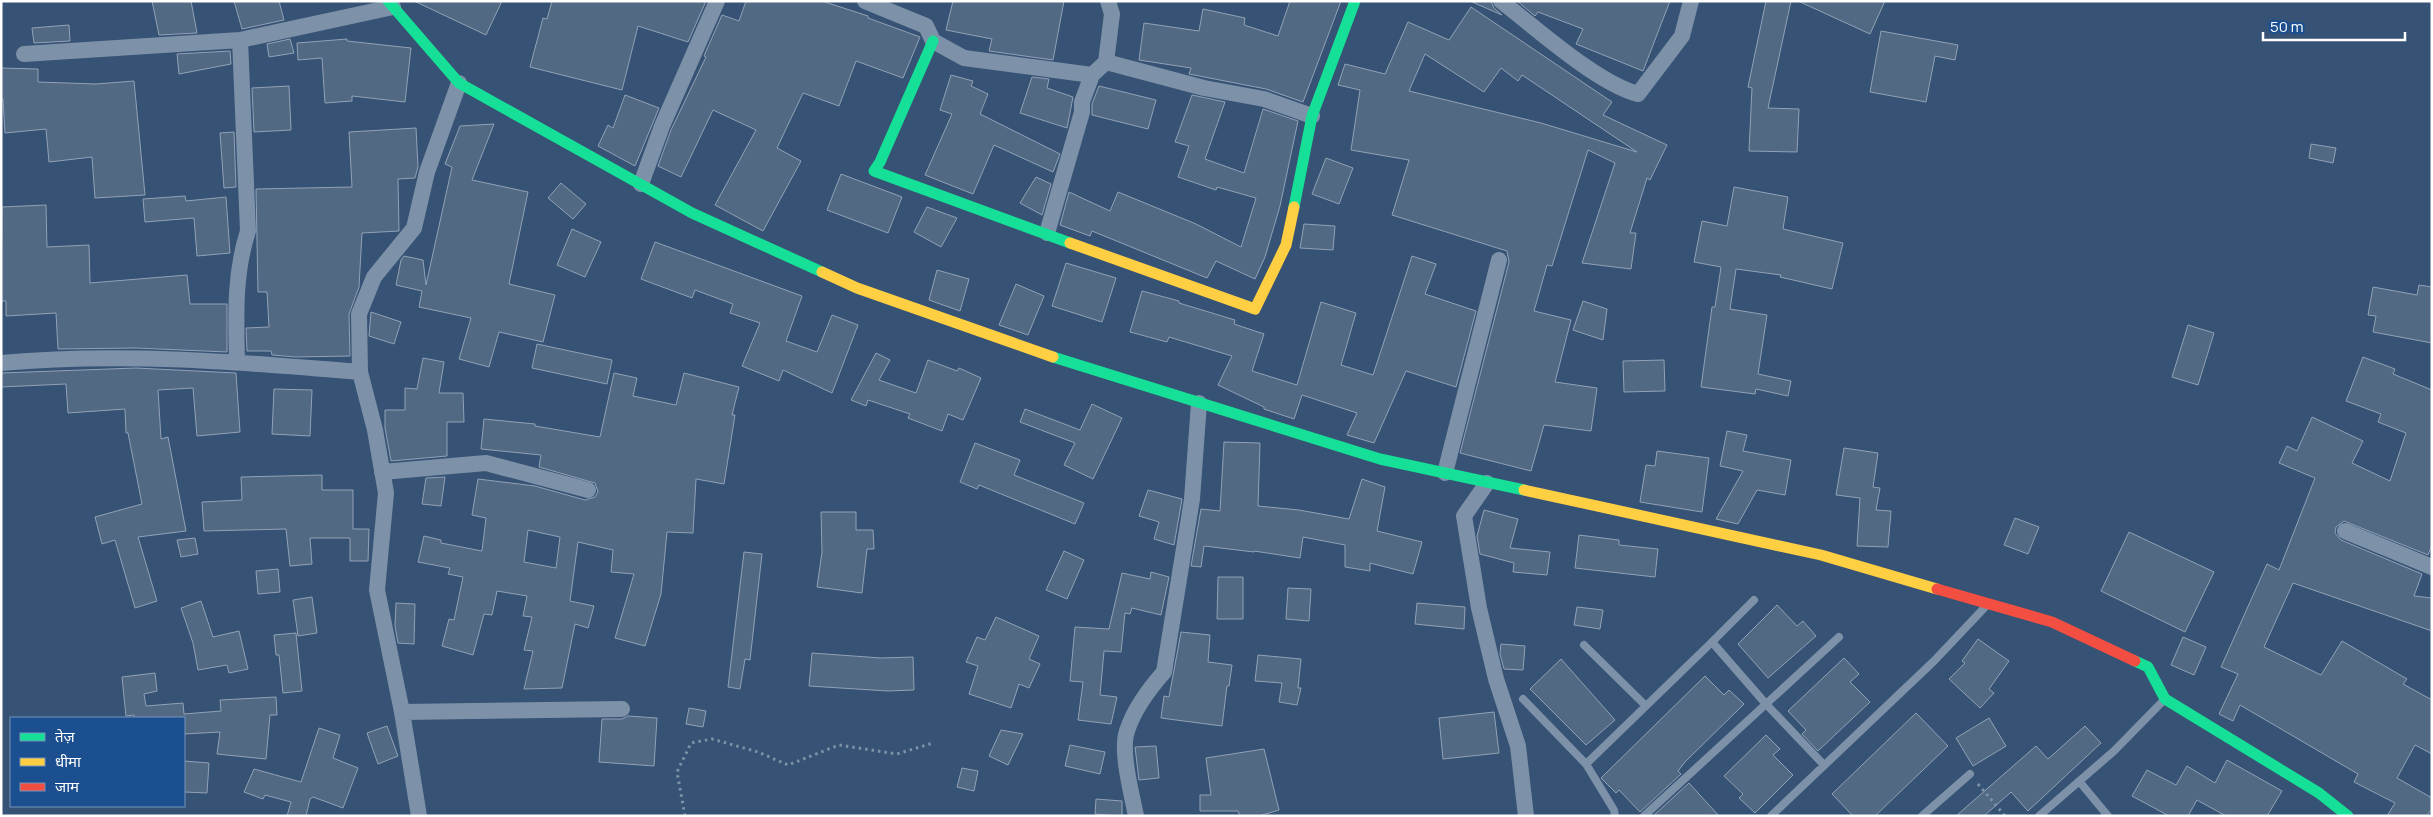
<svg xmlns="http://www.w3.org/2000/svg" width="2433" height="817" font-family="Manrope,'Noto Sans Devanagari',sans-serif">
<style>
.building{fill:#526984;stroke:#92a2b6;fill-rule:evenodd}
.lines{fill:none;stroke-linecap:round;stroke-linejoin:round}
.path{stroke:#7d92a8;stroke-width:3;stroke-dasharray:2.5 4;stroke-linecap:butt}
.lane{stroke:#7d92a8;stroke-width:8}
.street{stroke:#7d92a8;stroke-width:16}
.fast{stroke:#16e098;stroke-width:11}
.slow{stroke:#ffcf43;stroke-width:11}
.jam{stroke:#f24e42;stroke-width:11}
</style>
<rect width="100%" height="100%" fill="#365274"/>
<path class="building" d="M152,1h39l6,32 -38,2z
M234,1h45l5,19 -42,9z
M414,1h88l-16,34z
M552,1h154l-18,41 -50,-16 -16,64 -92,-23 13,-49 4,1z
M746,1h76l46,15v2l52,19 -17,41 -47,-17 -17,45 -36,-13 -26,55 24,13 -38,70 -48,-26 41,-75 -43,-20 -32,67 -23,-11 13,-36 35,-73 -2,-1 18,-41 17,6z
M953,1h111l-11,59 -64,-9 3,-12 -46,-9z
M1290,1h51l-38,101 -37,-13 -77,-15 2,-6 -52,-8 5,-37 55,8 4,-22 42,9 -1,7 34,11z
M1470,1h21l3,7 8,7z
M1517,1h153l-27,70 -67,-27 7,-15 -45,-17 -3,4z
M1766,1h25l-23,107 31,1 -2,43 -48,-1 3,-63 -4,-1z
M1798,1h87l-15,33z
M1471,7l141,95 -9,13 64,30 -17,35 -3,-2 -17,55h6l-5,36 -49,-6 33,-100 -27,-13 -36,116 -5,-1 -13,46 37,9 -16,62 42,6 -6,43 -47,-6 -13,46 -71,-18 49,-191 -2,-11 -115,-36 17,-55 -58,-10 9,-60 -22,-5 7,-21 40,10 23,-52 41,18zM1425,54l59,38 17,-24 17,13 4,-6 115,77 -96,-29 -132,-32z
M69,25l1,16 -36,2 -2,-15z
M1881,31l77,14 -3,15 -20,-4 -9,46 -56,-10z
M290,39l4,14 -25,4 -2,-13z
M347,39v2l64,7 -6,54 -53,-6v5l-27,2 -3,-45 -24,2 -1,-17z
M230,51l1,13 -52,10 -2,-20z
M1,68l37,1v13l58,2 38,-3 11,114 -50,3 -3,-41 -43,5 -3,-33 -41,4 -2,-34h-2z
M951,75l22,6 -2,5 17,8 -8,20 80,40 -7,18 -59,-27 -21,49 -48,-19 27,-61 -12,-4z
M1032,77l17,2 -2,9 26,9 -6,31 -47,-15z
M289,86l2,44 -37,2 -2,-44z
M1099,86l57,14 -8,29 -56,-14v-11z
M625,95l34,13 -24,58 -37,-20 10,-21 5,3z
M1192,95l33,7 -20,57 39,14 19,-64 35,12 -18,85 -15,51 -10,22 -39,-18 -9,17 -115,-47 -2,5 -30,-11 9,-33 41,19 8,-19 78,32 45,23 15,-49 -39,-11 -1,3 -38,-13 11,-31 -14,-4z
M494,124l-22,56 56,12 -19,92 46,11 -12,47 -44,-10 -10,35 -30,-8 12,-41 -52,-11 3,-16 -26,-6 5,-25 3,-4 19,4 3,25 26,-118 -7,-3 15,-38z
M416,128l2,39 -3,11 -17,1 1,52 -37,2 -3,54 -10,27 1,42 -54,1 -24,-2 -1,-4h-24l-1,-23 23,-1 -2,-35h-9l-2,-103 96,-2 -3,-55z
M234,132l2,55 -12,1 -4,-55z
M2311,144l25,4 -3,15 -24,-5z
M1326,158l27,10 -14,36 -27,-10z
M841,174l61,23 -14,36 -61,-23z
M1036,177l15,7 -9,31 -22,-12z
M561,183l25,21 -13,15 -25,-21z
M1734,187l54,10 -5,32 60,14 -11,46 -52,-12 1,-2 -45,-6 -6,40 37,6 -9,59 33,7 -3,15 -32,-7 -1,5 -54,-7 11,-80h3l6,-40 -27,-5 8,-41 25,5z
M185,196l1,5 40,-4 4,56 -33,3 -3,-38 -49,4 -2,-23z
M46,205l1,42 42,-2 1,38 97,-8 3,29h37v48l-91,-4 -78,1 -2,-36 -50,3v-15h-5l1,-94z
M927,207l30,11 -16,29 -27,-15z
M1304,224l31,2 -2,24 -33,-2z
M572,229l29,13 -16,35 -28,-12z
M655,242l147,54 -16,45 31,11 15,-37 26,10 -26,68 -49,-23 -4,11 -37,-15 18,-43 -30,-10 3,-9 -38,-14 -3,8 -51,-19z
M1412,256l24,8 -11,30 51,17 -20,76 -50,-16 -32,72 -27,-8 10,-22 -55,-18 -8,24 -30,-10v-2l-46,-22 14,-29 -63,-19 -2,5 -37,-10 12,-41 37,10v2l56,17 -1,4 30,10 -12,37 45,14 24,-83 35,11 -15,52 32,10z
M1066,263l50,15 -14,44 -50,-16z
M937,270l32,9 -9,32 -31,-11z
M1016,284l28,12 -16,39 -29,-10z
M2419,285l13,2v56l-59,-11 3,-16 -8,-1 5,-28 44,8z
M1583,301l24,8 -4,31 -30,-10z
M371,312l30,10 -7,22 -25,-8z
M2188,325l26,8 -16,52 -26,-8z
M537,344l75,16 -5,24 -75,-16z
M876,353l14,7 -11,20 37,13 12,-33 29,11 2,-3 22,10 -18,42 -15,-6 -6,17 -34,-13 2,-4 -42,-14 -2,6 -15,-6z
M2363,357l32,12 -2,5 39,16v155l-4,10 -84,-34 -8,6 -1,6 6,7 81,34 -8,22 18,2v33l-139,-48 -29,64 57,28 21,-34 65,38 -4,5 29,16v54l-17,-9 -18,33 35,20v10l-5,8h-40l8,-13 -41,-21 4,-8 -118,-69 -7,16 -14,-7 19,-40 -17,-7 46,-103 12,6 36,-92 -36,-15 8,-17 10,5 15,-34 51,24 -11,22 38,18 16,-48 -28,-11 3,-8 -35,-13z
M423,358l21,4 -5,31h24l1,29h-17v34l-56,5 -6,-33v-18h20v-22l12,1z
M1664,360l1,31 -41,1 -1,-31z
M136,368l100,5 4,59 -43,4 -4,-48 -35,2 3,49 7,-2 18,94 -48,6 19,64 -22,7 -20,-68 -13,4 -7,-27 47,-13 -14,-71h-2l-1,-24 -57,4 -2,-29 -65,3v-14z
M614,373l23,5 -4,18 43,9 8,-32 55,14 -7,28h3l-11,69 -28,-5 -3,54 -26,-1 -6,62 -16,52 -30,-8 19,-64 -23,-2 2,-22 -35,-8 -8,59 24,5 -6,22 -13,-4 -13,64 -38,1 9,-38 -9,-1 8,-33 -9,-1 4,-20 -30,-5 -5,24 -8,-1 -11,41 -31,-9 7,-27 5,1 9,-43 -15,-3 2,-6 -32,-6 6,-26 17,4v3l41,8 4,-33 -14,-3 6,-36 57,7 50,14 10,-3 3,-5 -3,-9 -56,-16 2,-12 -60,-6 3,-30 51,5v2l65,11zM528,530l32,7 -4,31 -32,-6z
M274,389l38,1 -2,46 -38,-2z
M1092,404l30,14 -29,61 -29,-14 11,-22 -55,-21 5,-13 55,21z
M1727,431l20,4 -4,16 48,9 -6,35 -28,-5 -19,34 -22,-5 27,-48 -23,-5z
M1224,442l36,1 -2,63 41,4 50,9 13,-40 23,8 -8,44 45,11 -9,32 -43,-11v8l-25,-4v-22l-42,-8 -3,21 -46,-7v1l-50,-6 -3,21 -10,-1 10,-57 19,2z
M975,443l45,17 -6,15 70,28 -9,21 -96,-39 -2,4 -17,-7z
M1844,448l34,5 -5,34 7,1 -4,22 15,1 -3,36 -31,-1 3,-48 -24,-3z
M1657,451l52,7 -7,54 -62,-10 6,-37 9,1z
M322,475v15h31v39h16l-1,32h-18v-23h-40l2,26 -22,2 -4,-37 -82,2 -2,-29 40,-2 -1,-23z
M445,477l-4,29 -19,-2 4,-26z
M1148,490l34,9 -8,46 -20,-6 5,-17 -20,-6z
M1484,510l34,9 -8,29 40,4 -3,23 -34,-3 1,-9 -34,-9 -3,-18z
M821,512h35v18h17l1,19h-7l-5,44 -45,-6 5,-35z
M2015,518l24,9 -11,27 -24,-9z
M2129,532l85,40 -29,60 -84,-41z
M1579,535l40,5v5l39,4 -3,28 -80,-9z
M195,538l3,16 -17,3 -4,-17z
M1064,551l20,9 -17,39 -21,-9z
M744,552l18,2 -12,106 -5,-1 -5,30 -12,-2z
M278,569l2,23 -22,2 -2,-23z
M1151,572l18,5 -8,38 -29,-7 -2,6 -5,-1 -4,39 -17,-1 -4,44 17,2 -6,27 -33,-4 5,-38 -13,-1 5,-54 34,2 13,-56 28,6z
M1218,577h25v42h-26z
M1288,588l23,1 -2,32 -23,-2z
M312,597l5,36 -19,3 -5,-36z
M201,601l12,36 26,-6 9,38 -19,4 -2,-8 -29,5 -5,-27 -12,-35z
M396,603l19,1 -1,40 -16,-1 -3,-17z
M1417,603l48,4 -1,22 -49,-5z
M1777,605l20,21 6,-5 13,15 -48,42 -30,-34z
M1577,607l26,3 -3,19 -26,-4z
M996,617l43,19 -10,23 11,5 -11,24 -10,-4 -8,24 -42,-14 9,-28 -12,-4 11,-25 8,3z
M1181,632l29,3 -2,27 24,3 -3,21h-2l-5,40 -61,-8 3,-22 5,1z
M296,633l6,58 -19,2 -4,-38h-3l-2,-20z
M2183,637l23,10 -12,28 -23,-10z
M1978,639l31,22 -20,28 5,4 -14,15 -31,-29 16,-16 -3,-2z
M1501,644l24,2 -2,24 -19,-1 -4,-15z
M812,653l69,5 32,-1 1,33 -26,1 -79,-5z
M1258,655l43,4 -3,29h3l-4,17 -18,-3 3,-19 -27,-2z
M1844,658l15,16 -9,8 20,20 -52,49 -16,-17 4,-4 -18,-19z
M1561,659l54,61 -29,25 -56,-56z
M155,673l2,18 -13,3 2,12 37,-3 1,11 37,-3 -1,-11 56,-3 1,18h-7l-4,44 -49,-5 3,-22 -36,2v-16h-49l-1,-3 -8,1 -4,-39z
M1705,676l19,19 5,-5 15,14 -59,58 -7,9 3,3 -41,38 -21,-22 -3,3 -15,-15z
M689,708l17,3 -3,16 -17,-3z
M1494,712l5,41 -56,6 -4,-41z
M1916,713l32,33 -73,70h-22l-21,-22z
M628,716l29,2 -3,48 -55,-4 3,-43h20z
M1989,718l17,28 -33,20 -17,-28z
M387,726l11,30 -20,8 -11,-31z
M2085,726l16,17 -73,68 -17,-19 -27,24h-28l80,-70 12,13z
M319,728l21,7 -7,23 25,10 -15,40 -30,-11 -3,2 -4,17h-19l4,-14 -26,-7 -2,4 -19,-7 10,-23 47,13z
M1001,730l22,4 -15,31 -19,-9z
M1766,735l14,14 -7,6 20,20 -38,38 -16,-15 4,-4 -19,-18z
M1070,745l35,7 -5,22 -35,-8z
M1156,746l3,32 -20,2 -4,-33z
M1264,749l15,61 -20,6h-19l-2,-5h-38v-16h11l-5,-37z
M2227,760l55,31 -15,25h-41l-29,-16 -9,16h-19l-37,-20 15,-26 29,15 11,-19 28,17z
M184,761l25,2 -2,30 -23,-1z
M962,768l16,3 -4,20 -17,-4z
M1689,783l30,33h-66z
M1096,799l26,2v15l-27,-2z"/>
<g class="lines">
<path class="path" d="M1978,784l27,32
M685,816l-8,-44 14,-29 21,-4 46,13 30,13 51,-20 58,9 36,-11"/>
<path class="lane" d="M1754,600l-42,42 54,62 58,61
M1584,645l62,61
M1523,699l63,65 28,46 1,6
M1586,764l126,-122
M2079,781l29,35
M1644,816l195,-179
M1771,816l163,-155 53,-56
M1922,816l48,-42
M2039,816l75,-65 50,-51"/>
<path class="street" d="M865,1l61,25 7,15 31,17 128,17
M1501,1c36,28 96,82 137,93l44,-58 9,-35
M24,54l216,-14 153,-33
M1106,62l98,26 60,11 48,17
M641,184l21,-58 55,-125
M1047,233l35,-121v-10l10,-27 14,-13 6,-48 -4,-13
M237,361c-1,-44 -3,-87 11,-130l-8,-191
M1,363c120,-11 240,-1 359,9
M382,472l104,-9 102,27
M1445,473l54,-213
M1487,483l-23,33 15,92 17,71 22,67 8,70
M2345,531l87,36
M402,712l220,-3
M419,816l-17,-104 -25,-122 9,-97 -11,-63 -15,-58 -1,-58 15,-37 40,-49 13,-56 32,-89
M1136,816c-4,-21 -16,-65 -9,-85 7,-22 22,-42 37,-59l28,-173 7,-96"/>
<path class="fast" d="M388,1l71,82 233,130 130,59
M933,41l-53,121 -6,9 196,72
M1294,207l18,-91 43,-115
M1053,357l327,102 144,31
M2135,661l13,6 17,32 154,94 29,23"/>
<path class="slow" d="M1070,243l185,66 31,-64 8,-38
M822,272l35,16 196,69
M1524,490l297,65 116,34"/>
<path class="jam" d="M1937,589l115,33 83,39"/>
</g>
<rect width="2433" height="817" fill="none" stroke="#ffffff" stroke-width="5"/>
<rect x="10" y="717" width="175" height="90" fill="#1b4f8f" stroke="#7695bc"/>
<rect x="20" y="733" width="25" height="8" fill="#16e098" stroke="#7695bc"/>
<text x="55" y="742" font-size="15" fill="#ffffff">तेज़</text>
<rect x="20" y="758" width="25" height="8" fill="#ffcf43" stroke="#7695bc"/>
<text x="55" y="767" font-size="15" fill="#ffffff">धीमा</text>
<rect x="20" y="783" width="25" height="8" fill="#f24e42" stroke="#7695bc"/>
<text x="55" y="792" font-size="15" fill="#ffffff">जाम</text>
<path d="M2263 32v8h142v-8" fill="none" stroke="#ffffff" stroke-width="2.5"/>
<text x="2270" y="32" font-size="15" fill="#ffffff" stroke="#1b4f8f" stroke-width="4" paint-order="stroke">50 m</text>
</svg>
